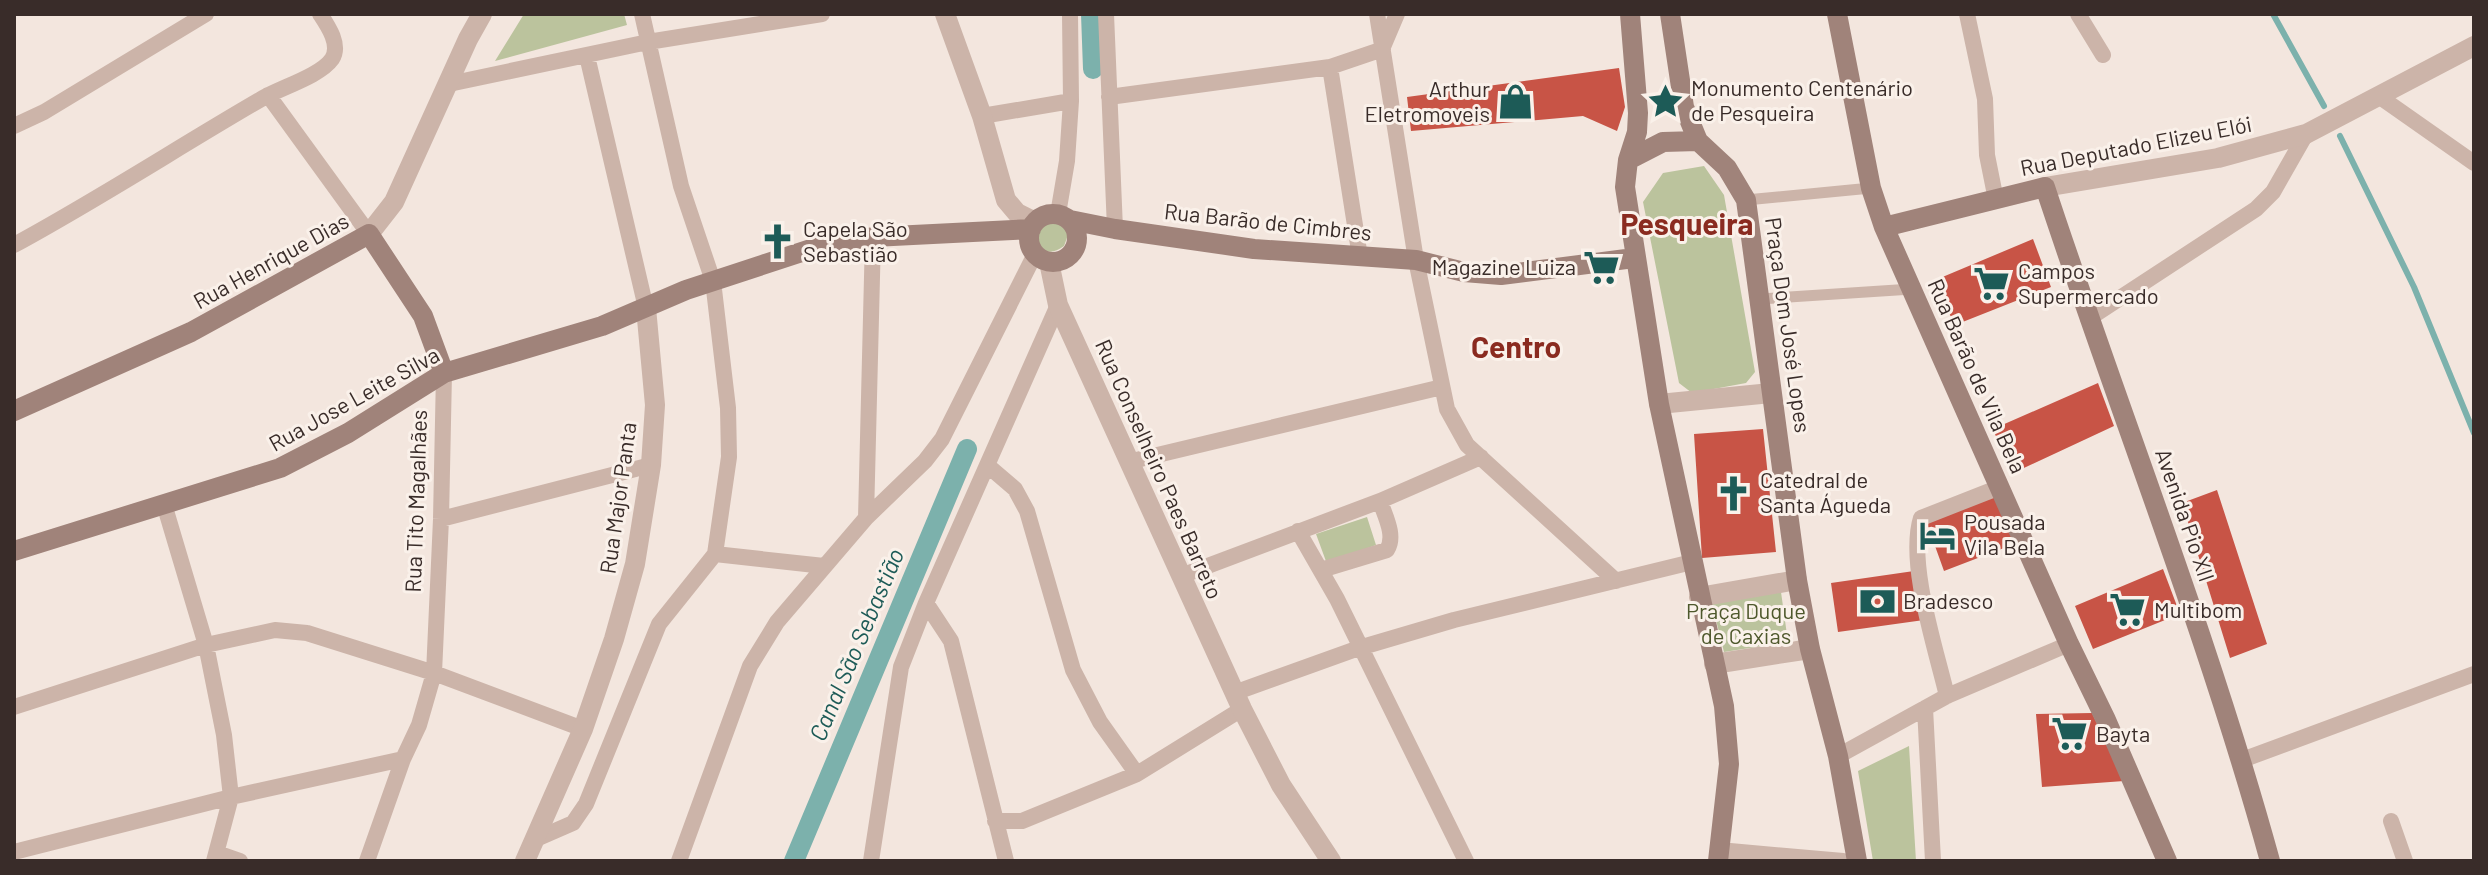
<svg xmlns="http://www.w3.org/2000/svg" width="2488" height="875" font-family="Barlow,sans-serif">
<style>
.green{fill:#bbc39d}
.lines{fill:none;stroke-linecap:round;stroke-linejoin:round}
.stream{stroke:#7cb1ac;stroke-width:6}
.canal{stroke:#7cb1ac;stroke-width:20}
.building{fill:#c85446}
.pedestrian{stroke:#ccb4a9;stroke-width:11}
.minor{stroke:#ccb4a9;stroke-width:16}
.tertiary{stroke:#ccb4a9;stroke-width:20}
.secondary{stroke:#a0837a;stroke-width:20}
.labels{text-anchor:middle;stroke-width:6;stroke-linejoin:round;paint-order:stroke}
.poi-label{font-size:22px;fill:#392c29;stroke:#faf1ea;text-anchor:start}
.street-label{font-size:22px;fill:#392c29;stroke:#faf1ea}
.park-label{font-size:22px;fill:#4e582c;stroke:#faf1ea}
.water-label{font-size:24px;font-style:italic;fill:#1d5b57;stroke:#faf1ea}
.district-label{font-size:30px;font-weight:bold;fill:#8a2b20;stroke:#faf1ea}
</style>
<rect width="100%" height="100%" fill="#f3e6de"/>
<path class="green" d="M524,14h100l3,11 -132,36z
M1704,166l20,29 31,177 -9,11 -54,10 -13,-10 -36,-181 20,-29z
M1047,220l17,3 4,12 -4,11c-11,8 -17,7 -28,0l-1,-14z
M1367,517l9,28 -49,19 -11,-30z
M1781,592l7,50 -64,10 -12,-48z
M1909,746l7,115h-43l-15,-90z"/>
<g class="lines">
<path class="stream" d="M2273,14l51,92
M2340,136l74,151 60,146"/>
<path class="canal" d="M1091,14l2,55
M794,861l173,-412"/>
</g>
<path class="building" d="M1619,68l6,39 -8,24 -34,-15 -172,15 -4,-34z
M2033,239l18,48 -96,38 -22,-44z
M2098,383l16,43 -103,48 -18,-45z
M1763,429l13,123 -74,6 -8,-124z
M2217,490l50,154 -37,14 -48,-155z
M1995,494l22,49 -73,28 -18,-50z
M2163,569l17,45 -87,35 -18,-43z
M1914,571l10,49 -86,12 -7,-49z
M2092,713l32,68 -82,6 -6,-73z"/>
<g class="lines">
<path class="pedestrian" d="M1746,200l125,-12
M1760,299l152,-10"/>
<path class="minor" d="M1106,14l9,215
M1377,14l39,246 31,149 20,36 149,136
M1967,14l18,85 2,56 9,45
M2078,14l25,41
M1383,47l14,-33
M587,56l59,252
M1330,67l30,190
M449,84l199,-42 174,-28
M268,95l101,139
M1109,97l221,-30 53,-18
M2380,97l94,66
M982,116l89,-15
M14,126l30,-14 162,-98
M1058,214l9,-53 4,-60 -1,-87
M14,245c85,-46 166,-99 249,-147 19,-11 57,-22 69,-39 9,-14 -4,-33 -12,-45
M2088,319l168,-110 17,-17 33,-58
M1128,462l314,-75
M987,465l28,24 12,22 46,159 27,52 37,52
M164,504l42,141 18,90 7,62 -17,64
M866,518l7,-281
M441,519l210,-54
M1298,531l39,68 129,262
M715,554l109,12
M1321,570l66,-20c9,-14 -2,-34 -7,-49
M1181,576l199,-75 101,-44
M1234,693l125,-45 95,-28 238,-58
M1947,696c-11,-47 -40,-133 -26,-178l79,-31
M14,707l192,-62 69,-15 32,3 127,40 149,56
M1925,708l8,153
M1838,756l109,-60 122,-52
M2242,760l232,-86
M995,821h27l115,-47 105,-65
M2391,821l14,40
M534,840l39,-17 13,-19 73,-180 56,-70 14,-97 -1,-49 -15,-127 -32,-95 -39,-172
M1719,850l124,11
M14,852l217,-55 172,-38
M217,853l23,8
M367,861l36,-102 16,-34 15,-52 7,-154 3,-146
M679,861l71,-195 27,-44 89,-104 59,-57 17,-22 93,-185
M871,861l30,-194 25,-64
M1006,861l-55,-220 -25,-38 132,-298"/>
<path class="tertiary" d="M945,14l37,102 24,84 11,13 18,9
M2045,187l173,-29 88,-24 168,-88
M369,234l25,-32 74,-163 14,-25
M1049,262l9,43 184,404 39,76 50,76
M1659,404l112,-11
M1699,597l98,-17
M1714,664l96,-15
M525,861l58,-132 31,-90 21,-75 16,-99 4,-60 -9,-97"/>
<path class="secondary" d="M1630,14l8,99 -1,19 -9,28 -3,27 34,217 65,302 5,58 -11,97
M1670,14l14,93 14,34 29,27 19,32 51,380 13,69 28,107 19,105
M1837,14l34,174 13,39 185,417 37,76 61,141
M1628,160l35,-18 35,-1
M1029 238a24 24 0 1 1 48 0a24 24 0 1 1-48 0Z
M1070,220l45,9 139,20 162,11 48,12 37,3 133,-17
M1884,227l161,-40c74,225 162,445 225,674
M14,411l177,-79 178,-98 54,82 21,57
M14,551l266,-83 68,-35 96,-60 158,-47 84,-36 131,-43 56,-10 158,-8"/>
</g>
<defs>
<symbol id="sight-bare" viewBox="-9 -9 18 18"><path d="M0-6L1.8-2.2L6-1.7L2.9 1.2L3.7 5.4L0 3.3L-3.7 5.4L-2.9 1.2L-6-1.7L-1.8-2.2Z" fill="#1d5b57" stroke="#faf1ea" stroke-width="2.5" paint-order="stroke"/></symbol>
<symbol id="shop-bare" viewBox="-9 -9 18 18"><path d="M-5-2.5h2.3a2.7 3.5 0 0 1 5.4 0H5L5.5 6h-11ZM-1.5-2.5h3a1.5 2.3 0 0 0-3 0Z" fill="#1d5b57" stroke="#faf1ea" stroke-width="2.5" paint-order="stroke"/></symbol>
<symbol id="church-bare" viewBox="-9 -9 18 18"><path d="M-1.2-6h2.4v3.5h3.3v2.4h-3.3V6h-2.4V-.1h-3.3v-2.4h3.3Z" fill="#1d5b57" stroke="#faf1ea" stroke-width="2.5" paint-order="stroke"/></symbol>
<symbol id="supermarket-bare" viewBox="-9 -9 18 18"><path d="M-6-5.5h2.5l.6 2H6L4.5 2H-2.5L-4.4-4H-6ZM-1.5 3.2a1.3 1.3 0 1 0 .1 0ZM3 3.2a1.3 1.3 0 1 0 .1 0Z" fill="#1d5b57" stroke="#faf1ea" stroke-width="2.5" paint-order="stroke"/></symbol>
<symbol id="hotel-bare" viewBox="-9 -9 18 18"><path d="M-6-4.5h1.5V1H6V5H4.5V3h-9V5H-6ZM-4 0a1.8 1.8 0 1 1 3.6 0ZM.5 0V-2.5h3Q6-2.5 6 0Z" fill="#1d5b57" stroke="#faf1ea" stroke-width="2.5" paint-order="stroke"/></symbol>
<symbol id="bank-bare" viewBox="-9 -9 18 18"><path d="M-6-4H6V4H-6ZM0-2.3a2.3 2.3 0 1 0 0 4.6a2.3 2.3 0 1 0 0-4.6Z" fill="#1d5b57" stroke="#faf1ea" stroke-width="2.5" paint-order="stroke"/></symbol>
</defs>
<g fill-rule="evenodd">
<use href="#sight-bare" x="1640" y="76" width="51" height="51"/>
<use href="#shop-bare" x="1490" y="76" width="51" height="51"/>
<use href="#church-bare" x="752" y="216" width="51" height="51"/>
<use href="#supermarket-bare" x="1576" y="242" width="51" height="51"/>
<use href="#supermarket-bare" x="1966" y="258" width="51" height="51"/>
<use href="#church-bare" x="1708" y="468" width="51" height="51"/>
<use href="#hotel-bare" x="1912" y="510" width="51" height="51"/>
<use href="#bank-bare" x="1852" y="576" width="51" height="51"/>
<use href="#supermarket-bare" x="2102" y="584" width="51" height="51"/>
<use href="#supermarket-bare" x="2044" y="708" width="51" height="51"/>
</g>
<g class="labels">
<g class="poi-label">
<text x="1691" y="96">Monumento Centenário<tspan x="1691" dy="25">de Pesqueira</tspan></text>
<text x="1490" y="97" text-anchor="end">Arthur<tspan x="1490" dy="25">Eletromoveis</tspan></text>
<text x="803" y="237">Capela São<tspan x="803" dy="25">Sebastião</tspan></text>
<text x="1576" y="275" text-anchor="end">Magazine Luiza</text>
<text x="2018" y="279">Campos<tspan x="2018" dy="25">Supermercado</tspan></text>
<text x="1760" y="488">Catedral de<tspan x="1760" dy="25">Santa Águeda</tspan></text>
<text x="1964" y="530">Pousada<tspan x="1964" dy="25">Vila Bela</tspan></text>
<text x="1903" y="609">Bradesco</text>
<text x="2154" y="618">Multibom</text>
<text x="2096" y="742">Bayta</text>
</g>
<g class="street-label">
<text transform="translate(2136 146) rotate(-11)" y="8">Rua Deputado Elizeu Elói</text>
<text transform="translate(1268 222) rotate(6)" y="8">Rua Barão de Cimbres</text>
<text transform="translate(271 261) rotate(-29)" y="8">Rua Henrique Dias</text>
<text transform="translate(1788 325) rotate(82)" y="8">Praça Dom José Lopes</text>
<text transform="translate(1977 376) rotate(66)" y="8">Rua Barão de Vila Bela</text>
<text transform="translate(354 399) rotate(-29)" y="8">Rua Jose Leite Silva</text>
<text transform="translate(1159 469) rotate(66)" y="8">Rua Conselheiro Paes Barreto</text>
<text transform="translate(618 498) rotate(-82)" y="8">Rua Major Panta</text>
<text transform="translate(416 501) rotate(-88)" y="8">Rua Tito Magalhães</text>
<text transform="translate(2185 515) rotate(71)" y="8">Avenida Pio XII</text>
</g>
<g class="park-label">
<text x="1746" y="619">Praça Duque<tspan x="1746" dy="25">de Caxias</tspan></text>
</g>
<g class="water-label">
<text transform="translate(857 645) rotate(-67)" y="8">Canal São Sebastião</text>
</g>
<g class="district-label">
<text x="1687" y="235">Pesqueira</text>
<text x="1516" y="358">Centro</text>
</g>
</g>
<rect width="2488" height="875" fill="none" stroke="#392c29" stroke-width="32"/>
</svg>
